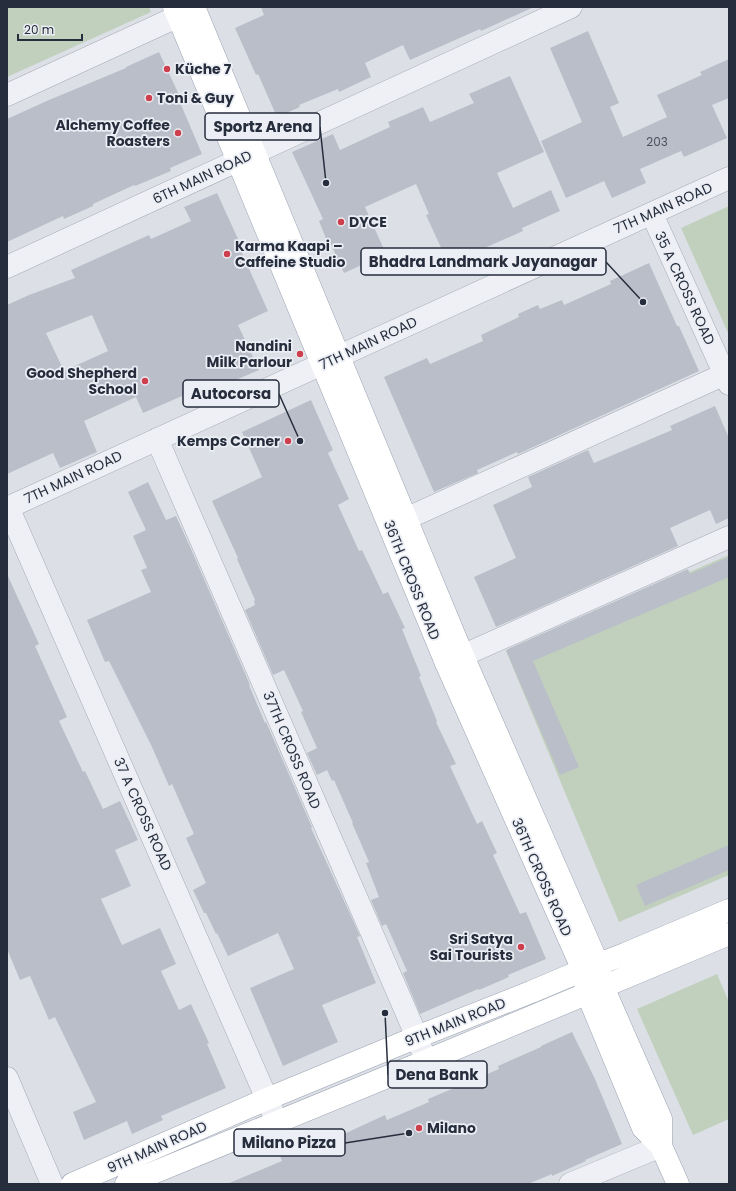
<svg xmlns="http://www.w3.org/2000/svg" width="736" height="1191" font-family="Poppins,sans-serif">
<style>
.green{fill:#c1d0bd}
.building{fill:#b9bec9;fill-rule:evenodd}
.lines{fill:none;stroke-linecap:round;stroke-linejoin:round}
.minor-casing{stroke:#a5aab3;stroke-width:23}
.major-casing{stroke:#9ba3b2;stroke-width:23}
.minor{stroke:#eff0f5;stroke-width:22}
.major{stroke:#fff;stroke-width:22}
.poi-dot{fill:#ce3f4d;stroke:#ebeef4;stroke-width:1.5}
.labels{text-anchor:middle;stroke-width:3.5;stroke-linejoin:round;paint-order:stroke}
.number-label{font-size:12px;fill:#4b515f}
.poi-label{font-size:14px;font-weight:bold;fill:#262d3c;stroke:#ebeef4;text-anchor:start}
.street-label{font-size:14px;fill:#262d3c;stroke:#ebeef4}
.leader{fill:none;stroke:#262d3c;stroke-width:1.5}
.callout-dot{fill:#262d3c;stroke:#ebeef4;stroke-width:1.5}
.callout{fill:#ebeef4;stroke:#262d3c;stroke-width:1.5}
.callout-label{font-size:15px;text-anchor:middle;font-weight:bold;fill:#262d3c}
</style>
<rect width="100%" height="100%" fill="#dce0e6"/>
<path class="green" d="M7,7h142l2,5 -144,65z
M729,206v129l-48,-107z
M729,555v320l-110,47 -113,-271z
M717,974l12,28v117l-36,16 -56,-126z"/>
<path class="building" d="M261,7h273l-53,24 -1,-2 -70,31 -7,-15 -38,18 6,14 -32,15 -1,-3 -39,16 1,2 -23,10 -19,-43 -2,1 -21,-47 29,-13z
M588,31l31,72 -9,4 13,30 44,-20 -10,-22 45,-20 -2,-3 29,-13v39l-17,7 15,33 -43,19 -3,-6 -41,18 6,14 -34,15 -8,-17 -38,17 -25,-57 41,-19 -32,-74z
M159,52l22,47 -2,1 23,54 -32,14 1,3 -36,15 -1,-1 -41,19v2l-29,13 -1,-3 -56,26v-123l42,-19 77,-32v-1z
M510,76l34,76 -47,21 16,35 38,-18 9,21 -38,17 1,3 -43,19 2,6 -35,16 -8,-19 4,-1 -17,-37 3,-1 -13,-30 -51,23 21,47 -42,19 -15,-33 -2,1 -8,-20 4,-2 -31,-67 41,-18 7,16 50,-23 -2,-5 35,-15 7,15 44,-19 -5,-9z
M217,193l27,59 -2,1 26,58 -30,14 21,45 -37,16 -3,-6 -76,33 -7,-16 -52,24 13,31 -37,16 -7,-15 -46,21v-169l22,-10 46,-17 -4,-8 78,-35 2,4 40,-18 -7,-14zM92,315l16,36 -44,20 -18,-38z
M649,263l28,63h2l20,45 -181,83 -1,-2 -40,18 1,3 -44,19 -50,-115 43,-19 3,6 53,-23 -2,-6 38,-18 -1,-3 20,-9 2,4 22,-9 2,5 47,-21 -1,-3z
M311,400l22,50 -5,3 21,46 -11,6 21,46 3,-1 21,44 5,-2 17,36 -3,1 19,47 -2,1 18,44 -1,1 20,42 -6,2 27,58 5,-3 15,32 -4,2 27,59 6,-2 20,47 -38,16 1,2 -30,13 -1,-1 -58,25 -17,-41 4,-2 -21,-47 -4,2 -11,-26 8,-3 -13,-34 3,-1 -17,-39h1l-19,-43 -2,1 -5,-11 -10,5 -10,-22 10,-5 -16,-36 2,-1 -19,-41 -11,5 -28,-65 10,-5 -1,-4 1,-1 -18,-41 1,-1 -26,-57 50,-24 -20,-45z
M715,406l14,32v80l-13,6 -6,-14 -40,18 8,18 -182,81 -22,-50 42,-19 -23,-53 39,-18 -4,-10 60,-27 6,13 78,-33 -2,-4z
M148,482l18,38 10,-4 15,33 59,136h-1l16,38 1,-1 46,105 -1,1 49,108 -3,1 19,46 -54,22 16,37 -55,24 -33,-78 44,-19 -16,-36 -50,23 -11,-23 -1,1 -10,-21h-2l-11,-23 13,-7 -20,-45 8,-4 -22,-50 -3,2 -17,-39 -43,-86 -4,1 -18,-42 64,-28 -10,-22 6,-2 -14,-32 13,-6 -18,-38z
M729,557v20l-196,84 46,106 -19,8 -54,-125 182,-81 2,5z
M7,574l32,70 -4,2 32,71 -8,4 24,51 2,-1 18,38 17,-8 18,39 -23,10 16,36 -30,13 21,46 38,-17 16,36 -15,7 18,39 12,-6 18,39 -2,1 19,44 -65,28 2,4 -31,14 -5,-13 -43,19 -11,-28 23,-10 -41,-85 -6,3 -19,-44 -10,4 -13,-31z
M729,845v25l-84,36 -9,-21z
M572,1032l23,47 27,65 -37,16 1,1 -34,15v-2l-24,10h-301l55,-23 -2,-5 29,-12 1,2 32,-15 2,3 41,-19 2,5 42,-18 -1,-3 71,-30 -1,-3 43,-19v-1z"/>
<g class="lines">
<defs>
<path id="minor" d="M7,95l187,-86
M652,214l77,170
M7,267l564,-260
M157,439l260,598 9,24
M8,507l269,615
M7,508l722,-330
M390,526l335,-152
M446,663l283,-126
M7,1078l45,106
M570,1184l91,-38"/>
<path id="major" d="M174,7l272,656 137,307 4,23 56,135 18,18 17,38
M194,7l269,649 135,308 5,23 58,132v27
M72,1184l195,-85 150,-62 114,-45 52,-22 42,-16 104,-44
M126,1184l300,-123 303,-127"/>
</defs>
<use href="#minor" class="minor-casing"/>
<use href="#major" class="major-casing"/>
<use href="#minor" class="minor"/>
<use href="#major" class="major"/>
</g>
<g class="poi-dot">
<circle cx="167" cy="69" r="4"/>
<circle cx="149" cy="98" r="4"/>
<circle cx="178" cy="133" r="4"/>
<circle cx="341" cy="222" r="4"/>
<circle cx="227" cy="254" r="4"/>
<circle cx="300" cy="354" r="4"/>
<circle cx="145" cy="381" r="4"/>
<circle cx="288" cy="441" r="4"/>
<circle cx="521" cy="947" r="4"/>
<circle cx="419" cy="1128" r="4"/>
</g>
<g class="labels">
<g class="number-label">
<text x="657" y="146">203</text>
</g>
<g class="poi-label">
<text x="175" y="74">Küche 7</text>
<text x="157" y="103">Toni &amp; Guy</text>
<text x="170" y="130" text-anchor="end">Alchemy Coffee<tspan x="170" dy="16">Roasters</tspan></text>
<text x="349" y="227">DYCE</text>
<text x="235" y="251">Karma Kaapi –<tspan x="235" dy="16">Caffeine Studio</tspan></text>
<text x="292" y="351" text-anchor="end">Nandini<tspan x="292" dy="16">Milk Parlour</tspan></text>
<text x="137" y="378" text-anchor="end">Good Shepherd<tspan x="137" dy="16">School</tspan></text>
<text x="280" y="446" text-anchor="end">Kemps Corner</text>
<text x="513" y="944" text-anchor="end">Sri Satya<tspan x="513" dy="16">Sai Tourists</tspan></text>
<text x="427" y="1133">Milano</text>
</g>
<g class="street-label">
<text transform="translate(202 177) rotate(-25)" y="5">6TH MAIN ROAD</text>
<text transform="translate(663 208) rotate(-24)" y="5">7TH MAIN ROAD</text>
<text transform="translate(685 288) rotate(65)" y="5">35 A CROSS ROAD</text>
<text transform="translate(368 343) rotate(-25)" y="5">7TH MAIN ROAD</text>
<text transform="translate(73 477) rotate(-25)" y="5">7TH MAIN ROAD</text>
<text transform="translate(412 580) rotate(68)" y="5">36TH CROSS ROAD</text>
<text transform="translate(292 750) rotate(67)" y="5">37TH CROSS ROAD</text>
<text transform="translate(143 814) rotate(66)" y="5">37 A CROSS ROAD</text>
<text transform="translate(542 877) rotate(66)" y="5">36TH CROSS ROAD</text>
<text transform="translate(455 1022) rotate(-22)" y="5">9TH MAIN ROAD</text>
<text transform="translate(157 1147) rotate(-24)" y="5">9TH MAIN ROAD</text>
</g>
</g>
<path class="leader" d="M326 183L320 127M643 302L606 262M300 441L279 394M385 1013L388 1075M409 1133L345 1143"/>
<g class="callout-dot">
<circle cx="326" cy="183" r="4"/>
<circle cx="643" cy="302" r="4"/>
<circle cx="300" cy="441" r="4"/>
<circle cx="385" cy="1013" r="4"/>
<circle cx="409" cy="1133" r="4"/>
</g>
<g class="callout">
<rect x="205" y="113" width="115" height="27" rx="4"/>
<rect x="361" y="248" width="245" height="27" rx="4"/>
<rect x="183" y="380" width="96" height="27" rx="4"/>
<rect x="388" y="1061" width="99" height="27" rx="4"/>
<rect x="234" y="1129" width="111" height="27" rx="4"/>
</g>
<g class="callout-label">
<text x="263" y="132">Sportz Arena</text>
<text x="483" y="267">Bhadra Landmark Jayanagar</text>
<text x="231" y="399">Autocorsa</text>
<text x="437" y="1080">Dena Bank</text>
<text x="289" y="1148">Milano Pizza</text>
</g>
<rect width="736" height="1191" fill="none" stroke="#262d3c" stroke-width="16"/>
<path d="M18 34v6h64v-6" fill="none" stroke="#262d3c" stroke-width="2"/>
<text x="24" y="34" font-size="12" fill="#262d3c" stroke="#ebeef4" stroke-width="3" paint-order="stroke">20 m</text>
</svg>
